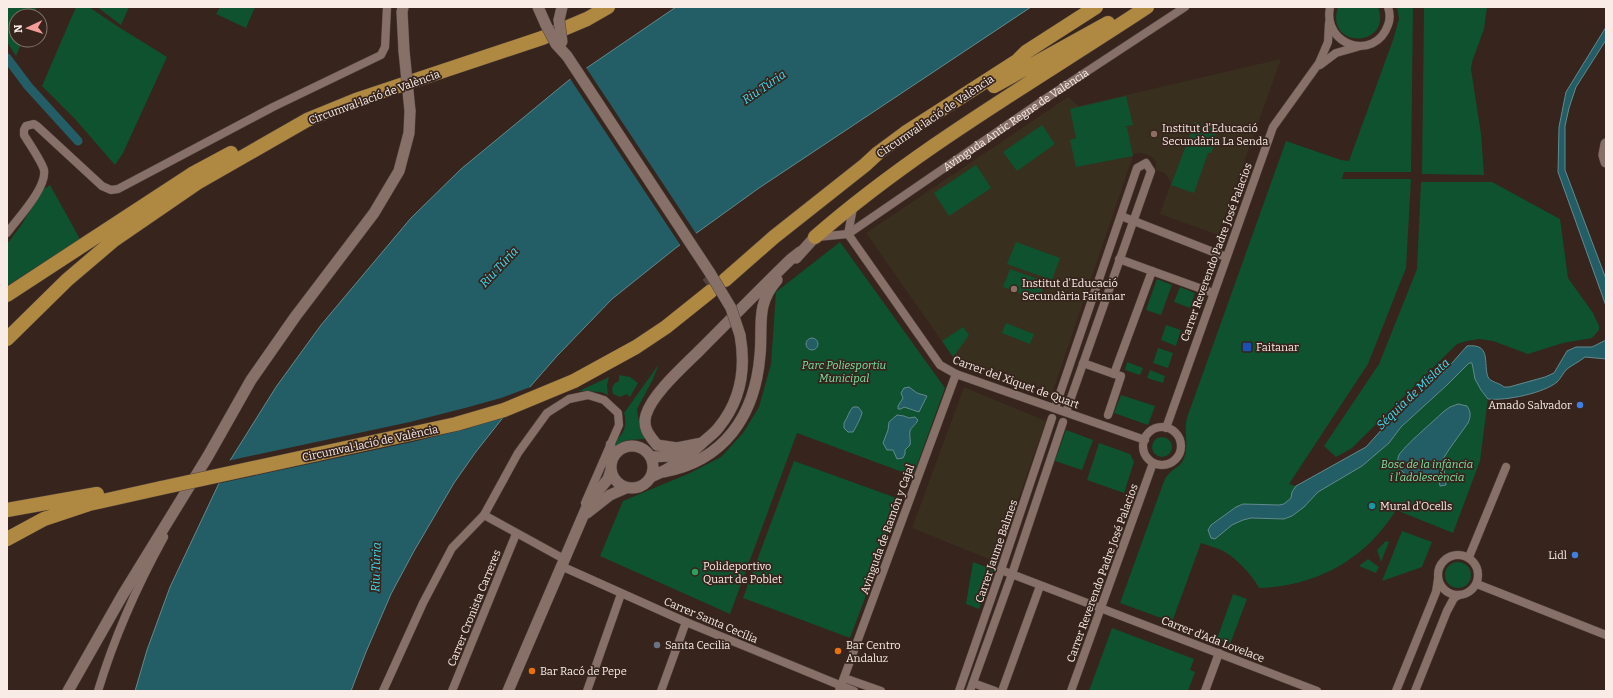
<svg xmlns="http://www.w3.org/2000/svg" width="1613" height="698" font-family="Bitter,serif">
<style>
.commercial{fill:#392f1f}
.green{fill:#0e522f}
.water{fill:#235e66;stroke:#63898d}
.pier{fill:#36241d}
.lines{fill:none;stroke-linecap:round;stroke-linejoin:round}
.canal{stroke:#235e66;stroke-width:9}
.highway-tunnel{stroke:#53423b;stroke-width:14;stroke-dasharray:14 7;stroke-linecap:butt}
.street-casing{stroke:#52433d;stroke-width:9}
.secondary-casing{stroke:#52433d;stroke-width:12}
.highway-casing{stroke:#52433d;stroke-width:15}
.street{stroke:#867068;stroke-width:8}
.secondary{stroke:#867068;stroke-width:11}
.highway{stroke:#af8841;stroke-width:14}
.secondary-bridge-casing{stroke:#52433d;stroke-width:12;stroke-linecap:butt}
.highway-bridge-casing{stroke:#52433d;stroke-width:15;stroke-linecap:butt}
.secondary-bridge{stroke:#867068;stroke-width:11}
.highway-bridge{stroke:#af8841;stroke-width:14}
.education-dot{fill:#8d6e63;stroke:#36241d;stroke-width:1.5}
.transit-dot{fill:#1a4fb4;stroke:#36241d;stroke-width:1.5}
.shop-dot{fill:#3f7fe0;stroke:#36241d;stroke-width:1.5}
.culture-dot{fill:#0f9aa8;stroke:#36241d;stroke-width:1.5}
.leisure-dot{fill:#2e9e5b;stroke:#36241d;stroke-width:1.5}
.worship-dot{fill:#6b7280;stroke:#36241d;stroke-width:1.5}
.food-dot{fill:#e8710a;stroke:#36241d;stroke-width:1.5}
.labels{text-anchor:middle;stroke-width:3.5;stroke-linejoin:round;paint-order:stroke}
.street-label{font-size:11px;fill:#f9ece7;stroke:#36241d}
.poi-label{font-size:11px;fill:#f9ece7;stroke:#36241d;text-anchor:start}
.park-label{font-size:11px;font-style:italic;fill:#7be2a3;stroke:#36241d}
.water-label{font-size:12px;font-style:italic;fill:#3adff5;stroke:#36241d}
</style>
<rect width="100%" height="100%" fill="#36241d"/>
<path class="commercial" d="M1281,59l-63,176 -58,-21 11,-31 -6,-10 -9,-3v-8l-4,-5 -10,-4h-8l-82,241 -99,-37 -87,-124 202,-136 11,9z
M964,387l82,34 -50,141 -84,-34z"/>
<path class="green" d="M7,7h30l-4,9h-17v24h7l-7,16 -9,-14z
M76,7h13l28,19 50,31 -44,96 -8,12 -40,-46 -33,-33z
M97,7h32l-8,18z
M220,7h35l-9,21 -30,-14z
M1338,7h40c15,41 -54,43 -40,0z
M1397,7h16l-2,165h-67l-2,7h69l-5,89 -38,96 -79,120 7,2 15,13 7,-7 71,-49 12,-16 46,-42 22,-22h3l3,16 6,11 7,9 -8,62 -27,72 -57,-23c-31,50 -79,76 -137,78 -7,-13 -21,-28 -34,-36 -7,-4 -16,-6 -24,-9l-29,79 -52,-19 43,-119c1,-2 2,-6 4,-8 5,-7 14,-9 17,-18 6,-15 -2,-26 4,-43l98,-274 55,19 8,1 44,-121 6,-21z
M1424,7h63l-3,22 -12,33 -1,7 10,65 3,41 -62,-1z
M1126,96l7,29 -10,2h4l6,29 -57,11 -6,-27 6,-2 -6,-29z
M1195,122l22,8 -4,12 2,1 -4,10h-3l-14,40 -23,-8z
M1042,125l13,19 -38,27 -14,-19z
M976,165l15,23 -42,28 -15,-23z
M1421,182h71l68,37 8,59 25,35 6,13v4l-7,8 -29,5 -35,11 -35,-13 -14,-2 -12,2 -10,3 -105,104 -16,9 -12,-11 55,-82 38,-95z
M50,185l30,54 -73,47v-42l15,-20 20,-34z
M840,242l105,146 -32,88 -116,-43 -67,181 -130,-58 23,-55 67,-28 31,-16 22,-24 16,-26 12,-43 5,-72z
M1016,242l44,16 -8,22 -45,-16z
M1010,269l36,13 -8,18 -35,-13z
M1157,279l15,6 -11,30 -15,-5z
M1180,287l15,6 -5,15 -16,-6z
M1006,323l28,11 -4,10 -28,-11z
M1166,325l15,5 -5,16 -15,-6z
M963,327l6,8 -16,22 -11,-16z
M1158,348l15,5 -5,15 -15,-5z
M1127,362l16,6 -3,7 -15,-5z
M659,364l-6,15 -16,30 2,14 6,16 -18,1 -13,7 2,-8c9,-4 11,-17 8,-26z
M1150,370l15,6 -2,7 -16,-5z
M619,375l11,2 8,6 -8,14 -3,-3 -7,3 -7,-3 -1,-6 3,-5 4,-2z
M609,377l-2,8 1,10 -7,-3 -22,-1z
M1121,395l34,11 -7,19 -34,-12z
M1066,430l27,10 -11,30 -27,-9z
M1152 447a10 10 0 1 1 20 0a10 10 0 1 1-20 0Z
M1099,443l31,11 4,8 -10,31 -37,-13z
M794,461l108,39 -52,138 -107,-40z
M1402,531l30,11 -10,25 -40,14z
M1386,541l3,1 -8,20 -4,-12z
M1368,559l11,8 -3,6 -17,-7z
M973,562l21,8 -15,39 -13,-5z
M1445 575a13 13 0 1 1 26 0a13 13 0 1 1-26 0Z
M1233,594l14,5 -17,45 -13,-5z
M1112,628l82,31 -4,11 5,2 -7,19h-99z"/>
<path class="water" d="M676,7h355l-272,181 -82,59 -65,52 -55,57 -56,64 -26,33 -21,30 -40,68 -23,43 -25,58 -15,39h-216l12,-41 23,-63 59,-125 47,-75 45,-62 90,-107 50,-49 108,-89z
M1606,27v13l-30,47 -7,21 -4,18v44l41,109v27l-48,-134 1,-45 7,-35z
M806 344a6 6 0 1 1 12 0a6 6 0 1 1-12 0Z
M1606,340v19l-21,-2c-6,5 -13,8 -18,12 -4,4 -6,9 -10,13 -13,11 -51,19 -69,17l-7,-9 -6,-11 -3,-16h-3l-22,22 -46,42 -12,16 -27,23 -44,26 -14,15 -12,9 -8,3 -33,-1 -8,2 -11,5 -17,14 -4,-1 -3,-8 3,-5 25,-18 7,-3 36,1 5,-1 7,-6 1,-6 4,-6 70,-39 38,-42 40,-33 23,-26c25,-3 16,18 21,31 2,5 12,6 16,10h5l36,-10 9,-4 13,-22 9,-4h16z
M909,387l8,6 10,3 -8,16 -15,-5 -3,2h-3v-3l5,-8 -2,-5 3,-5z
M1458,404l9,2c4,6 4,10 1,17l-18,25 -7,11 3,26 -6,1 -1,-6c-10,-2 -21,-2 -31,-5 -7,-2 -13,-12 -9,-20 6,-10 34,-33 44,-43l7,-5z
M853,407h5c1,2 3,3 4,5 0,4 -7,17 -9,20h-5l-4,-4v-5c4,-6 5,-12 9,-16z
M897,415l7,1 5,2 6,-1 3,3c-2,5 -7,7 -8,11 -1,4 1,10 0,14l-5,5v4l-2,4 -6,1 -4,-9h-6l-4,-7 5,-13 1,-8z"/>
<path class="pier" d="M585,66l112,169 -16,11 -112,-169z
M533,386l-27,30 -40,13 -54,13 -196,42 11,-23 183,-39 55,-14 36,-10z"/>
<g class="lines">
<path class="canal" d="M7,58l21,28 50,55"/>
<path class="highway-tunnel" d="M707,285l14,-12"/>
<defs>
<g id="street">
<path d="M1330,7c-8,39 45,55 58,18 2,-5 2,-12 0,-18"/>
<path d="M1320,65l16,-12 21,-6"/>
<path d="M1121,216l105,41"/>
<path d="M7,233c10,-14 40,-45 37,-63 -2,-8 -15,-27 -20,-35v-5l2,-4 8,-2 3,2 65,60 9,4 7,-1 155,-82 108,-52 4,-8 2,-40"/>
<path id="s1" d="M848,234l197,-135 140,-92"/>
<path d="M848,234l92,131 16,9 189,66"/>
<path d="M848,234l5,-26"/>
<path d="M817,237l31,-3"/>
<path d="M1119,259l33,12"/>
<path d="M1083,363l31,11"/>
<path d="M1055,408l82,-240 9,-5 5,8 -85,241"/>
<path d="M1108,415l13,-39 -7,-2 38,-103 61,22"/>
<circle cx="1162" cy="446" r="19"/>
<path d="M1166,428l107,-301 46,-64 9,-21 1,-19"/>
<path d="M610,444l5,9"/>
<path d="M484,515l80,44"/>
<circle cx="1458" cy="575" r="20"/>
<path d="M1469,557l37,-90"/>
<path d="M561,566l125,56 168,69"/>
<path d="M1001,570l316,121"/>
<path d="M1477,584l129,51"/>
<path d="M844,678l37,13"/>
<path d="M973,683l22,8"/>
<path d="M98,691c16,-53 39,-105 66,-154"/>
<path d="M383,691l40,-88 29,-55 32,-33 34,-62 29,-40 22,-14 19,-4 16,5 14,13 1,12 -34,78"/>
<path d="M452,691l64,-157"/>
<path d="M587,691l34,-97"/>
<path d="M661,691l25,-69"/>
<path d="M839,691l117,-317"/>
<path d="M959,691l42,-121 51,-152"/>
<path d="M970,691l42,-117 51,-152"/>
<path d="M1002,691l38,-105"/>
<path d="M1071,691l82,-228"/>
<path d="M1205,691l14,-38"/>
<path d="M1396,691l40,-99 2,-13"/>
<path d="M1415,691l32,-80 7,-13 5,-3"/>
</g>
<path id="secondary" d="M403,7l-1,5 2,39
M538,7l8,18
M559,20l3,-13
M556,44l11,12 143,217
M1606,144l-2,11 2,7
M796,258l19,-21
M702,443l-25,5 -20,-3c-7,-9 -15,-17 -11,-30 6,-21 38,-49 54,-65 30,-30 60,-61 91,-91l9,-7
M611 467a21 21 0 1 1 42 0a21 21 0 1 1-42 0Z
M651,457l20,-1 16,-6
M663,472c61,-11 92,-56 97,-117 3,-29 -5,-50 17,-75
M651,477c19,-8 36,-19 50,-33 6,-6 13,-10 18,-17 22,-27 27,-59 21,-92
M587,513l23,-18 16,-7
M68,691l54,-95 86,-140 43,-76 44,-63 79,-104 25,-42 10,-38 1,-22
M508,691l81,-189 19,-23 3,-9"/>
<path id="highway" d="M994,86l114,-63
M815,237c102,-89 220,-156 332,-230
M725,280l49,-43 91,-72 13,-12 27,-20 112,-72 9,-9 70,-45
M7,295l185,-121 39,-21
M7,339l60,-59 47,-40 83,-57 110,-63 49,-20 186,-62 45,-19 21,-12
M574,381l62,-34 30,-20 45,-36
M7,510l90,-16
M7,539l37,-20 45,-15 72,-16"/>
</defs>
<use href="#street" class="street-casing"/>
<use href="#secondary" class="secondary-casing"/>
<use href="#highway" class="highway-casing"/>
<use href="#street" class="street"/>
<use href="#secondary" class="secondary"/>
<use href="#highway" class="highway"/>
<defs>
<path id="secondary-bridge" d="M559,20l3,22
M546,25l10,19
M404,51l6,60
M710,273l21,35 9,27"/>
<path id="highway-bridge" d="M161,488l295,-64 48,-14 70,-29"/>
</defs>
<use href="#secondary-bridge" class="secondary-bridge-casing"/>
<use href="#highway-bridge" class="highway-bridge-casing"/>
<use href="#secondary-bridge" class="secondary-bridge"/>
<use href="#highway-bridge" class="highway-bridge"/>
</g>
<g class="education-dot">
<circle cx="1154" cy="134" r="4"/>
<circle cx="1014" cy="289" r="4"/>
</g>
<rect class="transit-dot" x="1242" y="342" width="10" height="10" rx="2"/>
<g class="shop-dot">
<circle cx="1580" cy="405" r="4"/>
<circle cx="1575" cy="555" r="4"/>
</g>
<circle class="culture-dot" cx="1372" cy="506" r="4"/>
<circle class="leisure-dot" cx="695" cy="572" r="4"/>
<circle class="worship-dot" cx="657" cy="645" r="4"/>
<g class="food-dot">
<circle cx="838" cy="651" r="4"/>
<circle cx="532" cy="671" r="4"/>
</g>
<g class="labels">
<g class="street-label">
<text transform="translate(374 97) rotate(-20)" y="4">Circumval·lació de València</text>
<text transform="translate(935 116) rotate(-34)" y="4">Circumval·lació de València</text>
<text dy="4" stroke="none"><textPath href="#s1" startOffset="203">Avinguda Antic Regne de València</textPath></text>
<text transform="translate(1216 252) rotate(-70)" y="4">Carrer Reverendo Padre José Palacios</text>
<text transform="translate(1016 382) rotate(20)" y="4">Carrer del Xiquet de Quart</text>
<text transform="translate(370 443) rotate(-12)" y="4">Circumval·lació de València</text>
<text transform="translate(887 529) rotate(-70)" y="4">Avinguda de Ramón y Cajal</text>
<text transform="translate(996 551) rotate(-71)" y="4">Carrer Jaume Balmes</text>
<text transform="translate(1102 573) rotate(-70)" y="4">Carrer Reverendo Padre José Palacios</text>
<text transform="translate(474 608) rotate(-68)" y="4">Carrer Cronista Carreres</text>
<text transform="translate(711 620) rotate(23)" y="4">Carrer Santa Cecília</text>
<text transform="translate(1213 639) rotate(21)" y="4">Carrer d'Ada Lovelace</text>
</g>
<g class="poi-label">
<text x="1162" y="132">Institut d'Educació<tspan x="1162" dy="13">Secundària La Senda</tspan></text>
<text x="1022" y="287">Institut d'Educació<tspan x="1022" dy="13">Secundària Faitanar</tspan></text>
<text x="1256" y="351">Faitanar</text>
<text x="1572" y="409" text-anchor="end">Amado Salvador</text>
<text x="1380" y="510">Mural d'Ocells</text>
<text x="1567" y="559" text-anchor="end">Lidl</text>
<text x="703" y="570">Polideportivo<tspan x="703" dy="13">Quart de Poblet</tspan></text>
<text x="665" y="649">Santa Cecilia</text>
<text x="846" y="649">Bar Centro<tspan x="846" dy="13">Andaluz</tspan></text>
<text x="540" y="675">Bar Racó de Pepe</text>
</g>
<g class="park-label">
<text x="844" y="369">Parc Poliesportiu<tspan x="844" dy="13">Municipal</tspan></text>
<text x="1427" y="468">Bosc de la infància<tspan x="1427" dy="13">i l'adolescència</tspan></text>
</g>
<g class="water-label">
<text transform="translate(764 87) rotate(-34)" y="4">Riu Túria</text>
<text transform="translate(499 267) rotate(-47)" y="4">Riu Túria</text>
<text transform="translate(1413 394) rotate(-44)" y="4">Séquia de Mislata</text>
<text transform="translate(376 567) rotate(-88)" y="4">Riu Túria</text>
</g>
</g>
<rect width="1613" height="698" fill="none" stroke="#f9ece7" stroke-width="16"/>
<g transform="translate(28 28) rotate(266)"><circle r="19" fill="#36241d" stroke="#84746e"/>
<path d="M0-3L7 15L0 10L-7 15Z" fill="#f59b9a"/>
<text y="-6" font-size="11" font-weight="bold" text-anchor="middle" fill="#f9ece7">N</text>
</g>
</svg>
